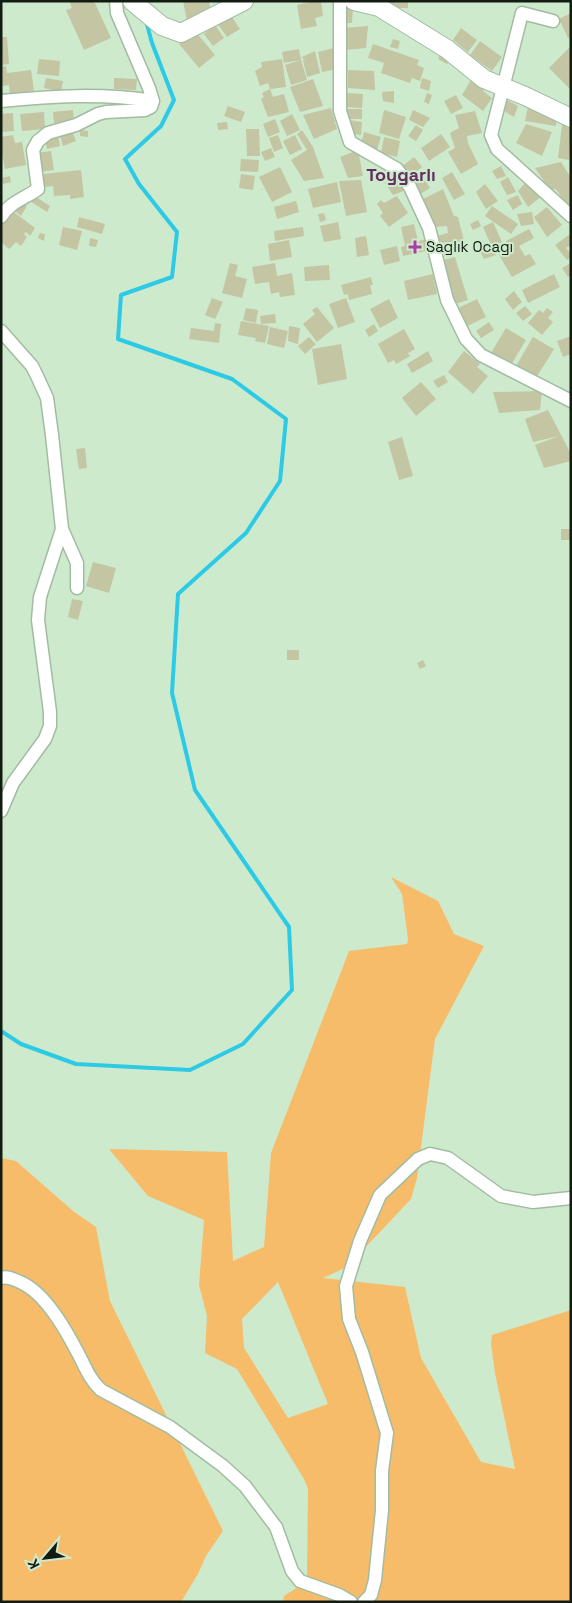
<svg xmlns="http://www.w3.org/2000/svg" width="572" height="1603" font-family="'Space Grotesk',sans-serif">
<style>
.green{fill:#f7bc69;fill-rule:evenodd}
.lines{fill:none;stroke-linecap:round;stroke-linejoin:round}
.stream{stroke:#2dcae6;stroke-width:4}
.building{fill:#c4c5a2}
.street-casing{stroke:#a2bca1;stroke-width:15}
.secondary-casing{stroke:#a2bca1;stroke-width:20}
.street{stroke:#fff;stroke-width:12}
.secondary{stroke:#fff;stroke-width:18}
.poi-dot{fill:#a740a3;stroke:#ceeacd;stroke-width:2}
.labels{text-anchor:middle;stroke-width:4;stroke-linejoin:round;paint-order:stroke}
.poi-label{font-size:15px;fill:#121c12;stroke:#ceeacd;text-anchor:start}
.quarter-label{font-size:18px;font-weight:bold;fill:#622f5f;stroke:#ceeacd}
</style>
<rect width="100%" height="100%" fill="#ceeacd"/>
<path class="green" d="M391,877l47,24 16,33 30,12 -49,93 -18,139 -6,21 -64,68 -24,11 82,9 16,71 60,104 34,7 -20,-96 -4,-29 1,-9 79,-25v292h-288l1,-6 23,-15 1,-92 -4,-10 -67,-110 -32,-16 2,-37 -8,-31 5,-65 -56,-24 -39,-47 118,3 6,109 31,-14 7,-94 78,-202 58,-7 1,-5 -6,-45zM278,1282l50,122 -40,14 -44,-70 -2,-29z
M1,1158l15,3 57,50 23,16 14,74 113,230 -17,25 -8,18 -17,28h-180z"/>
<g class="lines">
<path class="stream" d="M1,1031l20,13 55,20 114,6 53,-26 49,-54 -3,-63 -94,-137 -23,-97 6,-99 68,-61 34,-52 6,-62 -54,-40 -114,-40 3,-44 51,-18 5,-45 -38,-48 -14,-25 36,-33 13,-26 -22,-57 -6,-22"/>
</g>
<path class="building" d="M69,1h25l17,37 -27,12 -18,-40 6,-2z
M183,1h26l3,15 -25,5z
M314,1h7l2,15 -8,2 2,8 -16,3 -4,-24z
M389,1h19v7h-19z
M343,6l10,1 -1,16h-9z
M571,13v24l-3,1 -9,-19z
M230,14l10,15 -13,8 -10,-14z
M215,25l9,13 -11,8 -9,-12z
M368,26l-2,22 -20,2 -2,-22z
M461,28l16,12 -9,12 -15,-12z
M195,31l20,24 -16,13 -20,-24z
M1,37h6l2,27 -8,1z
M393,39l7,2 -2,8 -8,-2z
M480,41l22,16 -10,14 -22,-16z
M373,44l46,16 -2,5 7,3 -4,13 -8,-3 -2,5 -29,-10 3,-10 -16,-5z
M571,46v44l-22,-22z
M334,48l4,21 -16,3 -4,-20z
M299,49l2,11 -17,3 -2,-11z
M315,51l5,22 -13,4 -4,-17 3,-1h-3l-1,-2z
M442,51l10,7 -5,6 -9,-5z
M39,59l21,2 -1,15 -22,-2z
M282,59l4,28 -16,2 -2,-6 -8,3 -5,-15 7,-4 -1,-5z
M301,60l6,20 -16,5 -6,-20z
M6,66l1,7 24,-3 3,21 -24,4 -1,-10 -8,1v-19z
M348,70l26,1 1,19 -27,-2z
M474,75l13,10 -4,6 9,7 -9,13 -21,-16z
M46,78l17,3 -2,11 -17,-4z
M114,78l23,1 -1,11 -22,-1z
M422,78l9,3 -2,10 -9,-3z
M313,79l10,27 -23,6 -10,-25z
M270,89l3,8 11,-3 5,18 -21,5 -7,-18 3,-2 -2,-4z
M394,91v12l-11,-2 -1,-9z
M346,93l17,1 -1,14 -17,-1z
M427,93l5,2 -3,9 -5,-2z
M456,95l7,13 -12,6 -7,-13z
M505,99l13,7 -4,11 -13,-8z
M228,106l17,6 -4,10 -17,-6z
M528,107l28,7v12l-31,-5z
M331,108l6,21 -23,10 -11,-24z
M347,109h15v10h-15z
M73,110l1,11 -20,2 -1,-11z
M384,110l22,7 -7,22 -20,-6z
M413,110l17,8 -7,9 -14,-7z
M475,111l7,22 -15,3 1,7 10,21 -17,10 -13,-22 7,-4 -5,-15 9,-5 -4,-13z
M44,112l1,17 -23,2 -2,-17z
M13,113l1,18 -13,1v-18z
M292,114l8,16 -13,6 -7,-15z
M275,119l5,13 -12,5 -5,-13z
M350,120l12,2 -1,13 -9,-1z
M227,122l1,7 -10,1 -1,-7z
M526,124l26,8 -10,24 -26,-13z
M416,125l7,5 -7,11 -8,-5z
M562,125h9l-2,35 -11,-2z
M246,129h13l1,27h-13z
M80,130l8,1v6l-8,-1z
M302,130l11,17 11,31 -20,3 -13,-21 16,-10 -10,-16z
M72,131l4,10 -13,5 -3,-10z
M364,132l17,5 -4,13 -16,-5z
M441,134l9,13 -21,14 -8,-13z
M13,135l2,8 7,-1 4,23 -21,4 -4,-20v-12z
M278,135l5,13 -9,4 -5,-14z
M295,135l7,14 -12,6 -7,-14z
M58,136l2,10 -13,3 -2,-10z
M384,137l16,4 -3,16 -16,-4z
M271,148l4,9 -10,4 -4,-9z
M358,150l5,26 -15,2 -8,-21z
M51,151l3,19 -15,2 -3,-19z
M414,157l8,10 -14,11 -8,-10z
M241,159l18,1 -1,12 -18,-1z
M561,162l10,16v28l-3,1 -12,-18 -6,1 -15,-22z
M501,166l5,10 -9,3 -5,-8z
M280,167l12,25 -20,10 -13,-25z
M81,170l3,27 -14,2v-4l-16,1 -1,-10 -9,1 -1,-13z
M452,172l13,22 -11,6 -12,-22z
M241,174l14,2 -2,14 -14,-2z
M421,174l9,14 -11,7 -9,-14z
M10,176l1,6 -8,2 -1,-6z
M397,176l9,14 -13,5 -8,-12z
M508,177l8,15 -9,3 -7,-13z
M361,180l6,32 -21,4 -7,-35z
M527,181l15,15 -14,11 -10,-16z
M337,182l4,20 -28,6 -5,-19z
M485,184l13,17 -12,8 -10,-17z
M443,189l11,27 4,1 6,24 -27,2 -3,-6 14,-4 -1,-7 -15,1 -13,-26z
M33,195l17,11 -3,6 -17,-11z
M518,195l4,9 -9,6 -6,-10z
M397,196l11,17 -19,14 -9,-11 3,-3 -6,-9 4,-4 3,3z
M296,201l3,11 -22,7 -3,-12z
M21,202l6,4 -6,10 -6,-5z
M492,206l26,18 -7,10 -26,-18z
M547,207l15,18 -15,12 -13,-20z
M11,210l24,18 -5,8 -4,-4 -2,2 3,3 -6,9 -5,-4 -7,7 -8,-7v-9l2,-2 -2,-2v-6z
M532,212l2,12 -13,2 -4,-12z
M324,213l2,7 -6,2 -2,-8z
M79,217l26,7 -3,10 -25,-7z
M478,220l3,6 -8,4 -3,-6z
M338,222l3,17 -17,3 -4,-16z
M493,222l9,20 -10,5 -9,-20z
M414,224l4,17 11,-2 2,11 -28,6 -2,-9 4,-1 -4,-19z
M63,227l19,4 -5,19 -18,-5z
M303,227l1,9 -29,5 -1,-10z
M529,229l5,9 -15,8 6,10 5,-2 6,10 -24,13 -13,-22 11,-6 -4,-8z
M40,233l5,1 -1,7 -6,-3z
M569,235l2,3v7l-5,3 5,6v3l-4,3 -12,-15z
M366,236l3,19 -12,2 -2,-19z
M90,238l8,2 -2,7 -7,-1z
M289,240l3,17 -22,4 -2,-17z
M397,246l3,15 -16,4 -4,-15z
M492,248l4,7 -12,4 -5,-10z
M455,257l13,43 -16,5 -12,-44z
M230,263l8,2 -3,11 12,3 -5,19 -20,-5z
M275,263l2,13 15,-3 3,22 -15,2 -1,-5 -8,2 -2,-12 -14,2 -3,-17z
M569,264l2,11 -3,2 -6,-9z
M329,265l1,15 -25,1 -1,-14z
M433,274l4,20 -29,6 -4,-19z
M554,274l6,13 -32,16 -6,-13z
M371,277l2,8h-3l2,9 -23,6 -1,-6 -4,1 -3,-10z
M514,291l8,11 -9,8 -8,-11z
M212,298l11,4 -8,17 -10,-4z
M346,298l9,24 -17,6 -9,-24z
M389,299l9,19 -18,10 -10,-19z
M477,299l9,18 -23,11 -9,-18z
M525,306l7,8 -9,7 -7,-8z
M317,307l17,21 -17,14 -14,-18 12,-10 -3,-4z
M246,308l12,2 -2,13 -13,-3z
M547,308l6,4 -5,6 5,4 -11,13 -14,-12 11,-13 4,3z
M275,314l1,9 -15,1 -1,-8z
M241,321l28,5 -4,17 -10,-2 1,-3 -18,-3z
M489,322l5,8 -13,8 -5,-7z
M215,323l6,1 -2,19 -30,-4 2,-11 23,3z
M374,324l4,7 -9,6 -4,-7z
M289,326l11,2 -2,16 -10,-3z
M270,327l18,4 -4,17 -17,-4z
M506,328l20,12 -15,25 -20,-12z
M404,329l11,20 -7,4 2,3 -14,8 -2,-4 -6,3 -10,-19z
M571,336v18l-8,3 -6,-16z
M309,337l7,7 -11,10 -7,-8z
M533,337l21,12 -18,29 -20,-12z
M341,344l6,35 -29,6 -6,-36z
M428,351l5,10 -21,12 -5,-9z
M464,351l16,13 -3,3 11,9 -15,18 -25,-22z
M444,375l4,7 -10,6 -5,-7z
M421,382l15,17 -20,17 -14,-18z
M542,391l-2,19 -41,3 -6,-21z
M548,410l23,44v7l-27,7 -9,-23 24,-9 -26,6 -8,-23z
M402,437l11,39 -14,4 -11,-38z
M85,448l2,20 -8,1 -3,-20z
M561,529h10v11h-10z
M93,562l23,6 -7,25 -23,-7z
M72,599l11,2 -5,19 -10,-3z
M287,650h12v10h-12z
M423,660l3,6 -6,3 -3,-6z"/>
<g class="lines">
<defs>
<path id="street" d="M340,1v110l10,31 47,27 13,18 19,41 18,72 19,39 15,16 90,46
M553,21l-31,-8 -31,122 6,14 74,67
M1,101c51,-5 102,-8 152,0l-4,-13 -32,-75 -1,-12
M1,217c9,-15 23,-18 37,-28l-5,-39 5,-9 10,-8 28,-8 22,-11 8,-2 39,-2 6,-3 2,-6
M1,331l31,35 5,10 10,22 5,37 10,94 -22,68 -2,23 12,92v14l-5,13 -32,44 -12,28
M62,529l15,34v25
M1,1278c7,-2 12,1 19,4 26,11 47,50 60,75 6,12 11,24 21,33l69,37 53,39 22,20 31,41 16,44 8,10 39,14 12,7
M364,1602l7,-7 4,-15 7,-70v-39l5,-38 -25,-81 -13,-33 -3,-33 14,-45 20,-46 38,-36 12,-5 18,4 53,38 32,6 38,-4"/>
<path id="secondary" d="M132,1l30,25 19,7 63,-32
M354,1l25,6 68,42 37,30 41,17 46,22"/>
</defs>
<use href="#street" class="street-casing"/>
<use href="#secondary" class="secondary-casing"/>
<use href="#street" class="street"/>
<use href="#secondary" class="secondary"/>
</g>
<path class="poi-dot" d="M412.5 239.5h5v5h5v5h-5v5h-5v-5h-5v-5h5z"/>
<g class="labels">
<g class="poi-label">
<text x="426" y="252">Saglık Ocagı</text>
</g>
<g class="quarter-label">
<text x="401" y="181">Toygarlı</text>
</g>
</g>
<rect width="572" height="1603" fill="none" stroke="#121c12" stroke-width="5"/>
<g transform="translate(45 1558) rotate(242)" stroke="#ceeacd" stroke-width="4" paint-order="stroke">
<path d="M0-4L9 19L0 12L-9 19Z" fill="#121c12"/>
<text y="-8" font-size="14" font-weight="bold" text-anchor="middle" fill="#121c12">K</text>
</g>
</svg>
